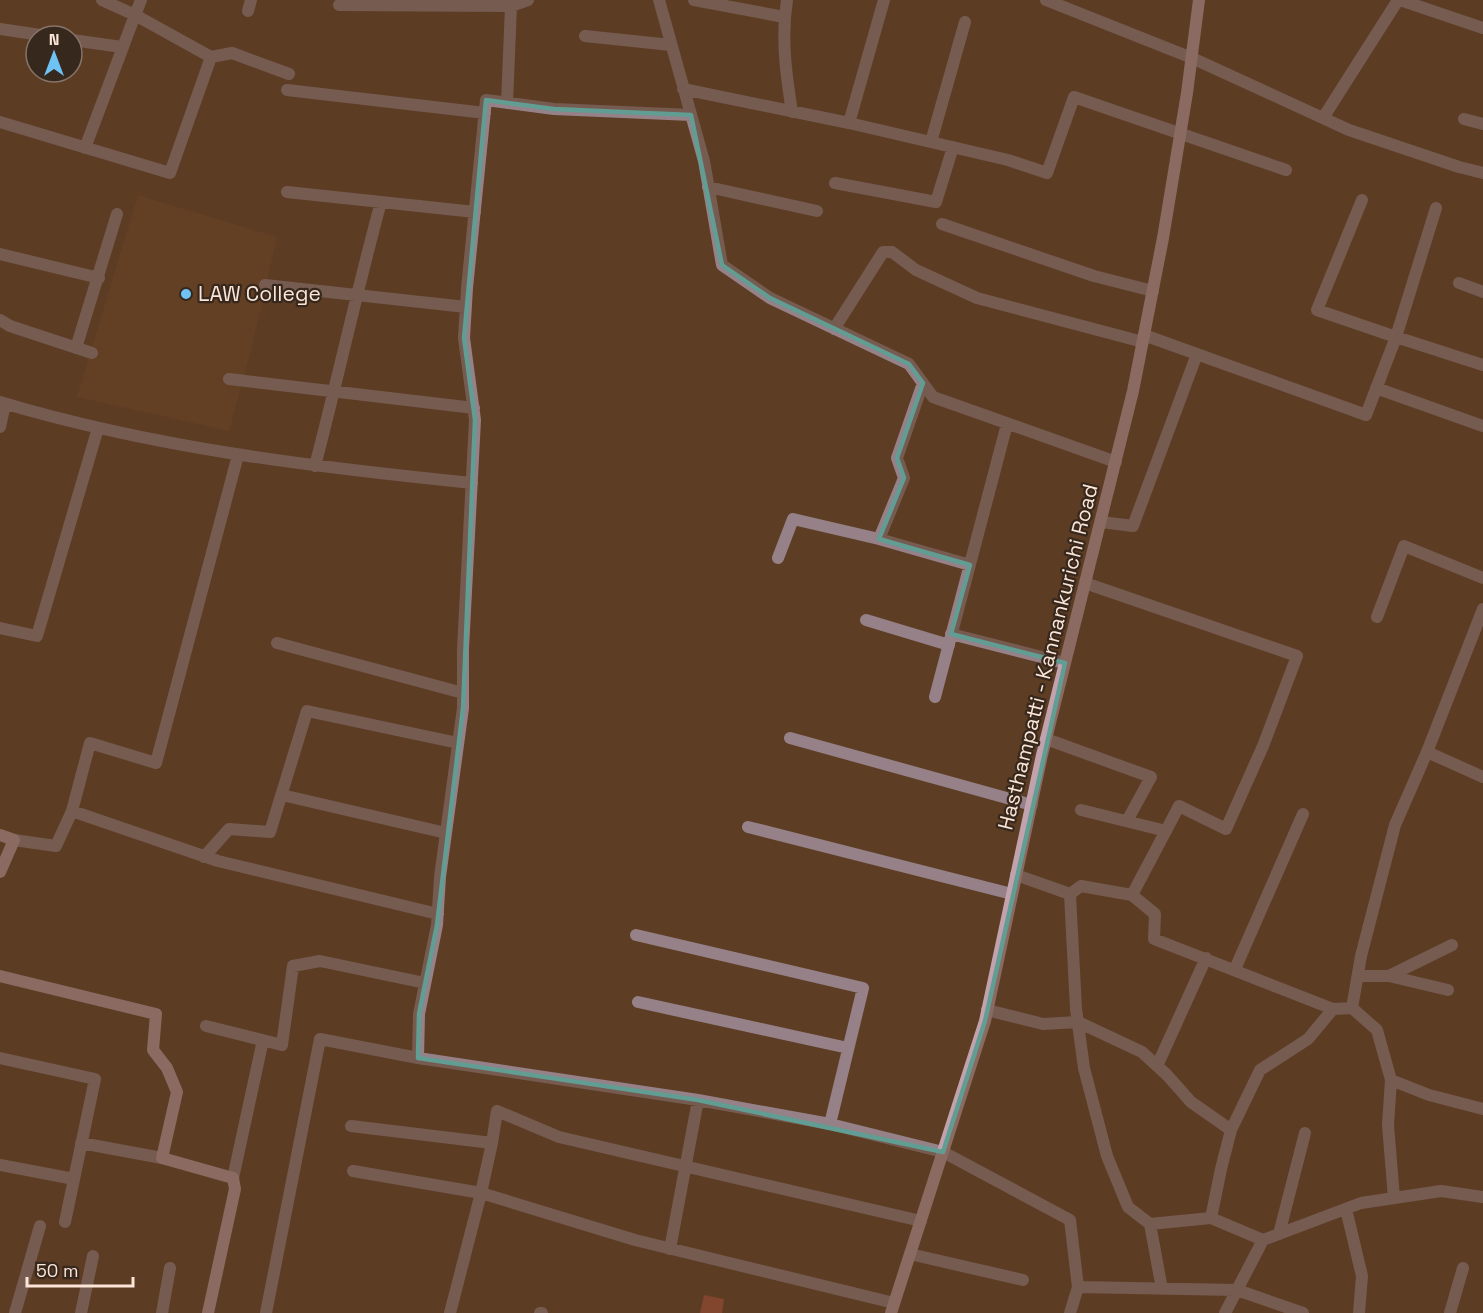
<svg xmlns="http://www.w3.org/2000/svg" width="1483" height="1313" font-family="'Space Grotesk',sans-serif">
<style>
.built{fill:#6a4325}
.building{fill:#ad5239}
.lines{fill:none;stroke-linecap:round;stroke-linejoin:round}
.street{stroke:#958187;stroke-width:12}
.secondary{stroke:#c2a2ac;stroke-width:12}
.marked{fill:none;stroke:#619d93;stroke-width:4.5;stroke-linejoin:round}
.poi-dot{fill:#6fc2f4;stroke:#37281d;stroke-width:2}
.labels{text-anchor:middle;stroke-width:4.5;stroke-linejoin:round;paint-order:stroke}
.poi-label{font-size:21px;fill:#fae5d7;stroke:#37281d;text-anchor:start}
.street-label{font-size:21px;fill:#fae5d7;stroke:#37281d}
</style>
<rect width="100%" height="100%" fill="#5d3d24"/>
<path class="built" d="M138,195l139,42 -26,113 -22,81 -152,-34z"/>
<path class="building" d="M704,1295l20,4 -2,14h-22z"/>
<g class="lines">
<path class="street" d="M659,0l45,161 18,104 48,33 139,66 24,33 183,65
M694,0l90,17
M787,0c-6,38 -1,74 5,112
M1046,0l146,58 157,72 110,37 24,6
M1400,0l83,28
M503,4l8,2 -4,97
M339,5l172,1 17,-6
M248,11l3,-11
M0,29l47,7
M585,36l86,9
M72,40l50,7
M211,57l21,-4 57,21
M683,89l166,34 159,37 39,13 27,-76 212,73
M287,90l198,23
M1323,118l75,-118
M1464,119l19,5
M0,122l170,51 41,-116 -76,-42 6,-15
M849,123l35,-123
M931,142l34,-120
M85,148l50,-133 -33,-15
M835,183l101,19 17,-55
M708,187l109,24
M287,192l188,20
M1436,208l-40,129 87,28
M942,224l152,52 59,15
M0,254l99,24
M1459,283l24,9
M265,285l201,22
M0,320l10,6 82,27
M834,329l49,-77h9l24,18 61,28 166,44
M1144,335l222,80 30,-78 -79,-27 45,-110
M76,348l41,-134
M229,379l245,29
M1376,388l107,38
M0,402c154,46 313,65 472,81
M0,427l5,-23
M315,466c23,-88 42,-176 66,-264
M1101,522l32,4 64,-172
M879,539l91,26
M778,558l15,-39 86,20 25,-61 -7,-20 26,-75
M1085,583l212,73 -34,90 -37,83 -47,-23 -47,89
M1483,609l-56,143 -32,73 -34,131 -9,52 25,22 14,50 38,15 54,14
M1377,617l27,-71 79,32
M866,620l83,25
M0,628l37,8 61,-208
M951,634l114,29
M277,643l186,50
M935,697l72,-273
M790,738l242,67
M1046,739l105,38 -24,44
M1427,752l56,25
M282,795l164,38
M1081,810l85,21
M72,811l18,-68 66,20 82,-308
M748,827l264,67
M14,840l42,6 16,-35 146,50 220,53
M204,857l25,-28 41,3 37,-121 151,32
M1016,875l54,19 6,115 8,59 23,88 21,51 22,17 12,65
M1070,894l11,-8 51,9 23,19 -1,25 179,70
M636,935l227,53 -33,136
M1235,969l68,-155
M1358,976h31l63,-31
M1389,976l59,14
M638,1002l210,46
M987,1010l56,14 35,-2 64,30 25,23 24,27 40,28 29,-60 48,-31 25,-30 19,-1
M206,1026l76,19 11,-79 27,-5 105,22
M0,1058l95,21 -30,143
M418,1058l1,-44 18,-89 3,-48 23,-169v-59l12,-229 -11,-82 3,-50 19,-188 68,9 137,6
M1157,1066l49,-108
M1391,1080l-3,45 6,73
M351,1126l141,17
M81,1143l81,15
M0,1165l74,14
M353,1171l128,22 11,-50 5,-32 62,26 362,84
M233,1178l30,-138
M1346,1209l16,67 -3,37
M1211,1218l10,-49 10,-39
M1150,1224l61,-6 52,22
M1279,1234l26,-101
M670,1249l28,-149
M910,1254l113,26
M15,1313l25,-87
M81,1313l12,-57
M162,1313l8,-45
M266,1313l54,-274 98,19 280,42 132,24 113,28 127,68 8,67 159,3 66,23
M450,1313l31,-120 154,47 259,63
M540,1313h2
M1070,1313l8,-26
M1225,1313l38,-73 98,-37 80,-12 42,6
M1450,1313l13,-45"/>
<path class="secondary" d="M0,835l14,5 -14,32
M0,976l156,38 -3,36 14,18 10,24 -15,66 71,20 2,11 -27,124
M891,1313l94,-292 57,-266 91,-364 30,-153 24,-145 12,-93"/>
</g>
<path d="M0 0H1483V1313H0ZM486,100l68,9 137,6 31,150 48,33 139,66 14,19 -26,75 7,20 -25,61 91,26 -19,69 114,29 -80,358 -42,131 -245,-52 -280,-42 1,-44 18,-89 26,-217 12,-288 -11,-82z" fill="#5d3d24" fill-opacity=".55" fill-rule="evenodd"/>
<path class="marked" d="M486,100l68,9 137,6 31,150 48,33 139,66 14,19 -26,75 7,20 -25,61 91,26 -19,69 114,29 -80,358 -42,131 -245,-52 -280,-42 1,-44 18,-89 26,-217 12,-288 -11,-82z"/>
<circle class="poi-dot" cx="186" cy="294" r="6"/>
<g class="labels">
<g class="poi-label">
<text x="198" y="301">LAW College</text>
</g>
<g class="street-label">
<text transform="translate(1048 657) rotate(-76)" y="7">Hasthampatti - Kannankurichi Road</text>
</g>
</g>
<g transform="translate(54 54)"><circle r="28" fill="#37281d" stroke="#857467" stroke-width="1.5"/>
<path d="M0-4.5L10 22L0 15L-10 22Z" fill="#6fc2f4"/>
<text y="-9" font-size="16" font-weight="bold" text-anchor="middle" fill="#fae5d7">N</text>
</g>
<path d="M27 1277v9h106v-9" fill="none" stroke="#fae5d7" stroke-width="3"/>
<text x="36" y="1277" font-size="18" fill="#fae5d7" stroke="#37281d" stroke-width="4.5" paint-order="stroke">50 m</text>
</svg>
